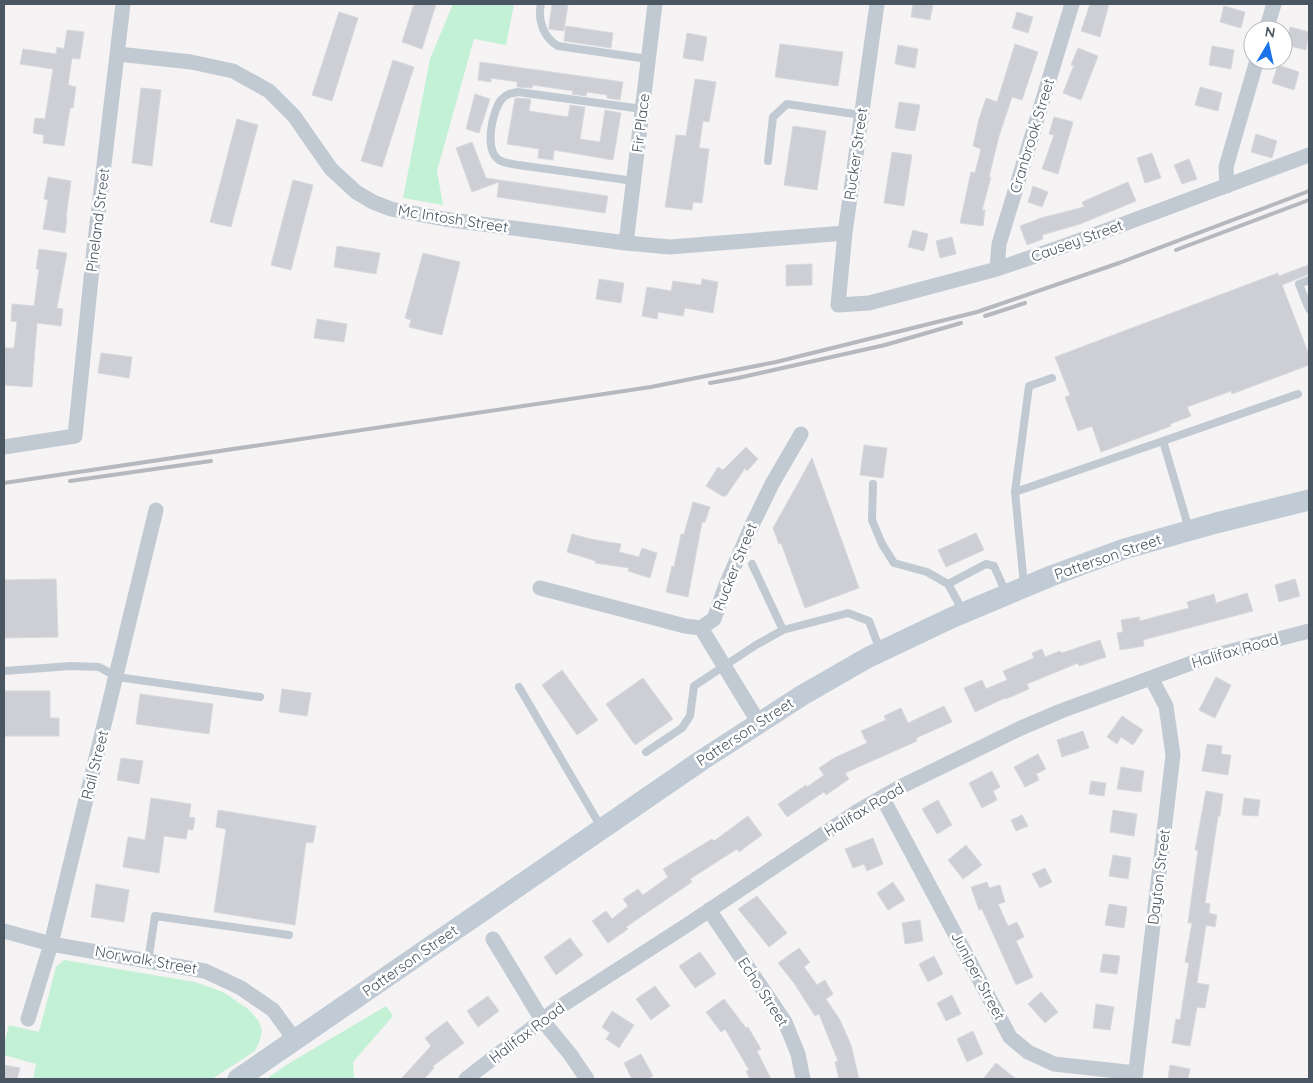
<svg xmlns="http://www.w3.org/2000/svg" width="1313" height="1083" font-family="Quicksand,sans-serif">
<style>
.green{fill:#c3f1d5}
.building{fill:#cdcfd5;stroke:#d7d9de}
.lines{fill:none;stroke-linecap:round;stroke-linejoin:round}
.service{stroke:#c1cad2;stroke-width:8}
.minor{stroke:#c1cad2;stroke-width:15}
.secondary{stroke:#c1cbd6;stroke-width:21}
.rail{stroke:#b5b8bd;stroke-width:4}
.labels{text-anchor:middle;stroke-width:5;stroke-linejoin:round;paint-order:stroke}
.street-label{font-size:15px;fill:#4a5661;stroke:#fff}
</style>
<rect width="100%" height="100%" fill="#f5f3f3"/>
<path class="green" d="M453,4h61l-8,41 -32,-6 -37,132 6,34 -40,-7 27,-139z
M64,960l131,22 28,10 25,17 10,11 4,10 -2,10 -5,11 -43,28h-179l3,-15 -32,-9v-11l5,-19 30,7 17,-65z
M386,1006l7,10 -40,46 1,17h-88l22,-15z"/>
<path class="building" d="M414,4h22l-14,45 -20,-7z
M552,4h16l-4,27 -15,-2v-2z
M913,4h20l-3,16 -19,-3z
M1090,4h19l-9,33 -19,-6z
M1224,6l21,6 -4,16 -21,-6z
M339,12l19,6 -26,83 -20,-6z
M1017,12l16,5 -5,16 -16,-5z
M566,26l47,7 -2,15 -47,-7z
M1290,27l19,5 -3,18 -20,-5z
M67,30l17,2 -4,27 -8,-1 -4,27 8,2 -3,21h-3l-6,38 -21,-3 1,-8 -11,-2 2,-15 10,1 8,-50 -33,-5 3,-15 33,5 1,-7 7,2z
M687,33l20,4 -4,24 -20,-3z
M780,44l63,8 -5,34 -63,-9z
M1015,44l23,8 -16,48 -10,-3 -13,39 -10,41h2l-9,33h3l-2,16 -23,-3 11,-51 4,1 6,-24 -8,-3 6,-27 7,-21 11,4z
M898,45l20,4 -3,19 -20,-4z
M1212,46l22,4 -3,19 -22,-4z
M1078,48l20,8 -17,44 -18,-7 11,-28h-3z
M393,60l21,7 -32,100 -21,-6z
M480,62l143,20 -3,18 -13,-2v-3l-20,-3 -1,4 -14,-2 1,-3 -40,-6 -1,3 -15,-1v-5l-26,-4v4l-13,-2z
M1278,65l21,7 -5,18 -22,-7z
M695,79l21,3 -7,40 -6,-1 -4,27 10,1 -7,54 -9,-1 -1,8 -27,-3 11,-72 10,1z
M1200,87l22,6 -4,18 -23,-6z
M141,88l20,2 -9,76 -20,-3z
M475,94l15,5 -11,34 -13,-4z
M515,98l16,1 -2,12 39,6 2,-12 15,2 -5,32 20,3 5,-32 16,3 -8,47 -59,-10 -1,10 -15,-2 1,-9 -32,-5z
M899,102l21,3 -5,26 -20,-3z
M1054,117l19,5 -15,52 -16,-5 12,-34 -5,-1z
M237,119l21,6 -27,102 -21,-5z
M793,126l33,5 -9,59 -33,-5z
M1256,134l21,7 -5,17 -21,-6z
M472,142l14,36 122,18 -3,17 -108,-16 2,-15 -27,10 -16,-44z
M892,152l20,3 -8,51 -20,-3z
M1152,153l9,25 -16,5 -8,-25z
M1189,159l8,20 -15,5 -8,-19z
M48,177l23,4 -5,36h1l-2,16 -22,-4 5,-29 -4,-1z
M293,180l20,5 -22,85 -20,-5z
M1128,182l8,19 -56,23 -38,11 1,4 -16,6 -7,-19 21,-8 43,-11 -2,-5z
M1033,186l15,6 -6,15 -14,-5z
M913,230l15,4 -4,17 -16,-4z
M952,237l4,17 -16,4 -4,-17z
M337,246l43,7 -4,21 -42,-7z
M39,249l28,4 -10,55 6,1 -2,17 -24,-3 -5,64 -28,-2 1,-37h9l3,-26 -6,-1 1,-17 22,2 5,-37h-3z
M423,253l37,9 -18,73 -33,-8 2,-7 -6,-2z
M812,264v21l-26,1v-21z
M1308,265l1,9 -27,11 27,70v10l-77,29 -1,-3 -44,16 4,9 -21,8 1,2 -70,26 -9,-26 -14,5 -13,-34 5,-2 -15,-38 223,-84 1,3z
M599,279l25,4 -3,20 -25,-4z
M702,279l16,3 -5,31 -28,-5 -2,8 -25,-4 -1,7 -15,-3 5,-29 24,4 2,-10 28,4z
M317,319l30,5 -3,18 -30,-4z
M101,353l31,4 -3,21 -31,-5z
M864,445l23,3 -4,30 -23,-3z
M746,447l12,12 -11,12 -2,-3 -19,28h-4l-16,-10 12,-19 5,3z
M812,458l47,130 -54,20 -24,-65 -2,1 -6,-16z
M693,502l17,5 -5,15h-3l-14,75 -22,-5 6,-26 2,1 7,-33h3z
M976,533l8,17 -38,17 -8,-17z
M572,534l18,5 31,5 -2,8 20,5 3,-9 15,5 -7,25 -22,-7 1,-3 -34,-5 1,-2 -29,-9z
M56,579l2,58 -54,1v-58z
M1295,579l5,17 -21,6 -4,-17z
M1247,593l6,18 -110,29 1,6 -24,4 -3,-17 6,-1 -2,-12 18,-3 1,4 49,-13 -2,-6 27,-8 2,9z
M1100,640l6,17 -27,9 -1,-3 -51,21 2,5 -23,10 -1,-1 -30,14 -11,-24 18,-8 4,9 21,-9 -4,-9 31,-13 -2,-5 10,-4 3,8 15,-6 2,2z
M562,670l36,50 -21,15 -35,-50z
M1216,677l15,8 -16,33 -16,-8z
M643,678l30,41 -38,26 -29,-41z
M282,689l29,4 -4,23 -28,-4z
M4,691h46v27h9v18h-55z
M140,694l73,10 -4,30 -73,-10z
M944,706l8,16 -36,16 1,3 -72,32 4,6 -23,16 -2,-3 -37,25 -9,-13 28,-19 1,2 17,-12 -5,-7 15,-10 33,-15 -6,-12 25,-11 -2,-4 17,-8 7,15z
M1122,716l21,14 -10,15 -12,-8 -4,7 -10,-7z
M1083,731l6,17 -27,9 -5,-17z
M1207,744l15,2 -1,8 10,1 -3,20 -26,-4z
M1038,754l8,15 -10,5 3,6 -14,7 -11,-20z
M121,758l22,3 -4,23 -22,-4z
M1121,767l23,4 -3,21 -24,-3z
M992,771l8,16 -7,4 4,9 -15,8 -13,-25z
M1091,781l15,2 -2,13 -15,-2z
M1206,791l17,3 -3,22h-2l-13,87 5,1 -1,9 8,2 -2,12 -9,-2 -9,58 12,2 -4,23 -8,-1 -7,39 -18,-3 4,-24 4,1 9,-57 -4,-1 7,-39h-4l10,-73h-3z
M151,798l40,6 -2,13 6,1 -2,12 -5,-1 -2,10 -22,-3 -5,37 -36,-6 5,-30 17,3z
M1244,798l16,2 -2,16 -16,-1z
M938,800l14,25 -15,9 -15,-25z
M218,810l98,16 -3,17 -7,-1 -11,83 -81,-13 12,-83 -10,-2z
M1113,810l24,4 -3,22 -24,-4z
M1022,815l6,11 -12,5 -5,-11z
M748,816l14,19 -23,17 -2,-3 -47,30 2,3 -66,45 2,2 -20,14 -16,-22 14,-10 6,8 16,-13 -5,-7 15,-10 5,6 25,-18 -5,-8 49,-30 2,2z
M873,838l10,26 -16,7 -3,-7 -11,4 -8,-19z
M966,845l16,20 -19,14 -15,-19z
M1113,855l18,3 -3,21 -19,-3z
M1045,868l7,14 -12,6 -8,-14z
M893,882l12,18 -17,10 -11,-17z
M987,882l2,6 11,-3 5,17 -7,2 10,22 9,-4 7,15 -8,4 17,36 -17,8 -34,-76 -3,1 -8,-23z
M96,884l33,6 -5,32 -33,-5z
M757,896l30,37 -18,14 -31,-38z
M1109,904l18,3 -3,21 -19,-3z
M920,920l3,21 -18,3 -3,-21z
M570,938l13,17 -27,20 -12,-18z
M799,948l11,14 -6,5 13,18 8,-5 8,14 -7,5 14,21 11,25 8,34h-20l-4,-17 3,-1 -19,-47 -4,2 -21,-33 -16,-20z
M700,952l16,22 -21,14 -16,-22z
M1103,954l17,2 -3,18 -17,-2z
M934,956l9,18 -15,8 -9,-18z
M655,986l15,20 -19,14 -15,-21z
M1041,992l17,20 -13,11 -17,-19z
M952,995l9,19 -15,7 -9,-18z
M488,996l11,15 -21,16 -11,-16z
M724,999l22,29 2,-1 13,22 -4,2 14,28h-21l-4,-8 3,-1 -24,-41 -4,3 -15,-20z
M1096,1004l18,3 -4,23 -17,-2z
M612,1011l22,14 -15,23 -13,-9 4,-6 -8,-6z
M447,1021l17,22 -31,23 1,2 -10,11h-23l30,-33 -6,-8z
M973,1031l10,23 -16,8 -10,-23z
M641,1054l12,22 -7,3h-14l-8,-16z
M996,1063l20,16h-33z
M4,1065l16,3 -3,11h-13z
M1170,1065l20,4 -2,10h-20z"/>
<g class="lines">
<path class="service" d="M541,4c-4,16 3,34 17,42l90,13
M768,161l5,-44 14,-13 74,11
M634,181l-116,-16c-6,-1 -14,-2 -19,-5 -15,-10 -7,-48 2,-60 5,-6 10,-7 17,-8l124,17
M1309,280l-10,4 10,25
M1163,441l135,-47
M873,484l-1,36 10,24 12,19 33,9 21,12 15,27
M1015,492l14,-106 23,-8
M752,564l31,66
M948,584l38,-20 8,2 12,27
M1024,585l-9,-93 148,-51 26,88
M4,671l67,-5 28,1 18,10 143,20
M519,687l82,140
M646,752l36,-24 8,-12 4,-30 62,-41 27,-15 65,-17 21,8 11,29
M148,961l7,-45 134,19"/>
<path class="minor" d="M877,4l-32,229 -7,72 31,-2 128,-34 70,-24 242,-90
M1266,30l8,-26
M118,54l73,8 42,9 36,20 25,25 37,53 25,23 17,10 18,7 53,10 182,24 44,4 175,-14
M1227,186l-1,-19 31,-107
M626,243l29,-239
M997,269l2,-25 73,-240
M4,447l71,-11 19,-187 29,-245
M540,588l145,38 16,2 13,-9 12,-34 27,-62 19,-39 29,-50
M701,628l58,95
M882,797l128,240 18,15 26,12 82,9
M709,910l76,112 13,32 5,25
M4,931l47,13 154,27 36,17 32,22 22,30
M493,939l49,81 28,34 17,25
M28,1019l23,-75 105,-434
M466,1079l92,-71 126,-81 174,-116 42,-24 121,-59 40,-17 144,-53 104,-27
M1135,1079l38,-324 -7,-49 -15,-28"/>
<path class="secondary" d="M238,1079l464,-319 99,-64 66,-38 84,-40 100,-42 73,-27 92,-26 93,-23"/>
<path class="rail" d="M1176,250l133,-50
M985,316l40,-13
M710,383l28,-5 147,-33 76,-22
M70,481l141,-20
M4,483l647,-96 125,-25 201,-50 142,-49 190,-72"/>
</g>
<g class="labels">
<g class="street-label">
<text transform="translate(641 123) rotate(-83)" y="5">Fir Place</text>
<text transform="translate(1032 136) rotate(-73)" y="5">Cranbrook Street</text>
<text transform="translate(856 154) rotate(-82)" y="5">Rucker Street</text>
<text transform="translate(453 219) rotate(9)" y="5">Mc Intosh Street</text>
<text transform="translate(98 220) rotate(-83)" y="5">Pineland Street</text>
<text transform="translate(1077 241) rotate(-20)" y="5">Causey Street</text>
<text transform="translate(1108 557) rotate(-19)" y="5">Patterson Street</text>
<text transform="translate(735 567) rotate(-68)" y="5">Rucker Street</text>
<text transform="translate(1235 651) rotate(-16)" y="5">Halifax Road</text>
<text transform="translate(745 732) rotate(-33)" y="5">Patterson Street</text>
<text transform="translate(95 765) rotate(-76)" y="5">Rail Street</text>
<text transform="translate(864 810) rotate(-31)" y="5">Halifax Road</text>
<text transform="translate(1159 877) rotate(-83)" y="5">Dayton Street</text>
<text transform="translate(146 960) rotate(10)" y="5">Norwalk Street</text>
<text transform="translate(410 961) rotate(-35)" y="5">Patterson Street</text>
<text transform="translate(978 976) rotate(62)" y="5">Juniper Street</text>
<text transform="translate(763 992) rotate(57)" y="5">Echo Street</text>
<text transform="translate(527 1033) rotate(-37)" y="5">Halifax Road</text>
</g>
</g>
<rect width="1313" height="1083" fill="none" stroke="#4a5661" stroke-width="10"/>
<g transform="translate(1268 45) rotate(9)"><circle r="24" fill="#ffffff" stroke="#b7bbc0"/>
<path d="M0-4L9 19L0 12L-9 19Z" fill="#1a73e8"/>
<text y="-8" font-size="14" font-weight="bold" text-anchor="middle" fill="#4a5661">N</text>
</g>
</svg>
